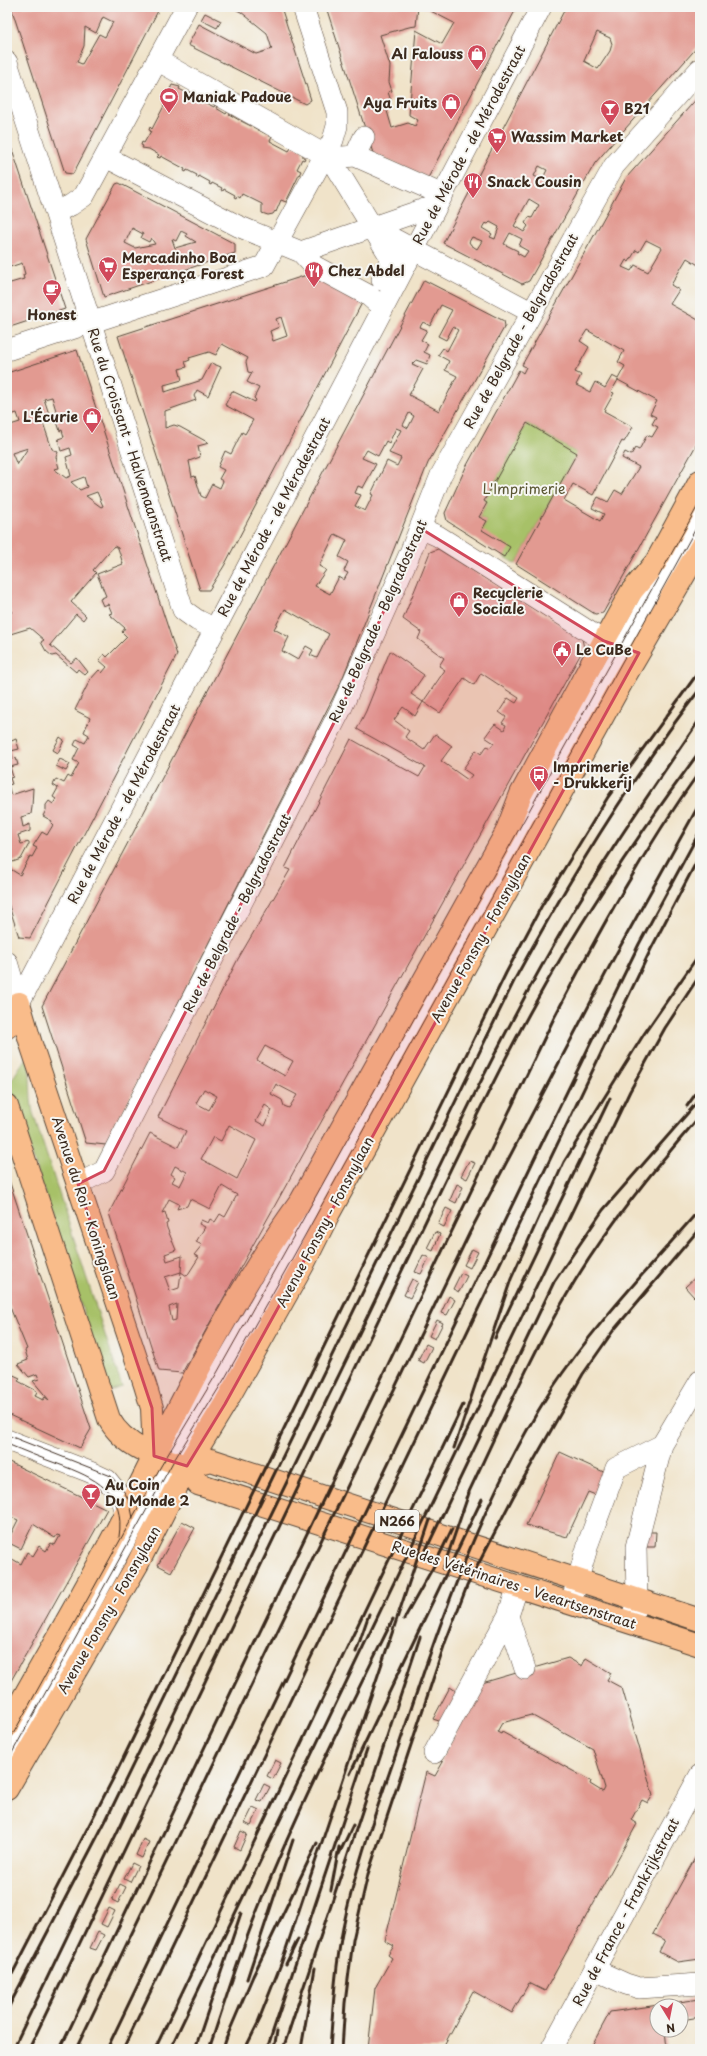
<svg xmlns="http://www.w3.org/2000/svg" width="707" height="2056" font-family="'Playpen Sans',sans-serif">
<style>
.green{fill:#a7c168;stroke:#717643}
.building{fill:#e29a91;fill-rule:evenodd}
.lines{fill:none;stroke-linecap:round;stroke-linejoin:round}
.minor-casing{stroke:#564638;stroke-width:22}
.major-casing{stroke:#564638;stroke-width:24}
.minor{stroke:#fff;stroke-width:21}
.major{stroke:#f9bc8a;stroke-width:22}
.tram{stroke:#3b2a1e;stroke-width:1}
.rail{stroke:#3b2a1e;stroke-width:3}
.marked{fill:#d1495b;fill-opacity:0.2;stroke:#d1495b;stroke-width:3;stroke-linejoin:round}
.labels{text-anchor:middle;stroke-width:4;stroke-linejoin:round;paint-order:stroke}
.shield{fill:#f6f6f2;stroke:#73675e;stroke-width:1}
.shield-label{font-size:13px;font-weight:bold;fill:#3b2a1e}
.poi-label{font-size:14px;font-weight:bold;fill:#3b2a1e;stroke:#f6f6f2;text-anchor:start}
.street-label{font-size:14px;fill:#3b2a1e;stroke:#f6f6f2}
.park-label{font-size:14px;fill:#5b5734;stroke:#f6f6f2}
</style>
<rect width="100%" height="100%" fill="#f6f6f2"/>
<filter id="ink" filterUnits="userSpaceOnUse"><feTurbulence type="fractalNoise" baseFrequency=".025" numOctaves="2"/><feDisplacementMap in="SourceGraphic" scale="8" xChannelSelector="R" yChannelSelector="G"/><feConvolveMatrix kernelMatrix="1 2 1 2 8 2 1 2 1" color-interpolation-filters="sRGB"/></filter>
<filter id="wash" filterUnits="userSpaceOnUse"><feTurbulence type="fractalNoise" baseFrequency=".012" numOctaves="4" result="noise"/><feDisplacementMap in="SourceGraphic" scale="16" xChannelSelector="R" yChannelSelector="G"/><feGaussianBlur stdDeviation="0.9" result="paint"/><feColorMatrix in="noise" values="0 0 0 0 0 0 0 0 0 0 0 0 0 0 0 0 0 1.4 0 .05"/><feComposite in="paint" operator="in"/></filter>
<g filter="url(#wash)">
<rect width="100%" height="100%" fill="#f0e3c9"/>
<path class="green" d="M527,423l50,30 -61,111 -12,-7 -22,-27 5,-9 -8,-4 8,-14 -3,-2z
M27,1056c5,19 2,38 6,57l89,274 -13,4 -100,-307z"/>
<g id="blocks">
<path class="building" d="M11,7h149l-87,167 -8,-1zM103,17l10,5 -8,15 -6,-3 -17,30 -5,-2 7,-16 1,-19 11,6z
M231,7h50l30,93 -6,4 -117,-59 11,-21 57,30 16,-5 -5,-16 -26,-21z
M326,7h92l-2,19 -7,1 -29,8 10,31 -1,16 3,9 -4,1 3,9 -4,1v9l5,17 16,-5 7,3 3,-6 -9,-5 7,-85 26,14 12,-21 -31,-16h94l-89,171 -55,-25z
M566,7h134v37l-105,119 -66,118 -7,3 -79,-41zM597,32l13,6 2,6 -2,7 -12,18 -14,-8zM539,166l8,4 -5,10 -8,-4zM529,199l10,6 -7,13 -3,-1 -4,6 3,3 -4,6 -10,-6zM490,222l9,5 -4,12 -5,-2 2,-3 -10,-6 3,-5 3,1zM510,233l12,6 -3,7 9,5 -4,6 -7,-4 1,-2 -14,-7zM472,237l10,4 -5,8 -6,-4 -2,-3z
M205,13l16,8 -4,7 -16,-8z
M172,85l8,2 -1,2 10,5 1,-2 2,1 -1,2 10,6 2,-2h2l-1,3 10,5 1,-2 2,1 -1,2 10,6 2,-3 2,1 -1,2 10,6 1,-2 2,1 -1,2 10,5 2,-2 2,1 -2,2 13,7 1,-2 3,1 -2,2 4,2 -2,4 19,10 2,-3 5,-2 6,3 1,8 2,1 -1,2 -2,-1 -5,10 4,2 -15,31 -5,-2 -5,12 -1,-1 -2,3 -5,1 -6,-2v-9l-20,-10 -2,4 -3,-2 -1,2 -2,-1 1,-2 -11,-6 -1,2 -2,-1 1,-2 -10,-5 -1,2 -2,-1 1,-2 -11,-6 -1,2 -2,-1 1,-2 -10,-5 -1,2 -2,-1 1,-2 -24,-13 -1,2 -3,-1 2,-2 -10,-6 -7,-1 1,-2 -2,-1 1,-3 2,1 7,-12 -2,-1 1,-3 2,2 13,-25 -2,-1 1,-2h2l6,-12h-2z
M700,95v171l-13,-8 -16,27 8,5 -9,14 30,17v117l-97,175 -8,1 -79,-50 61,-111 -50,-30 -43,78 3,2 -8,14 8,4 -5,9 28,17 -6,10 -57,-36 -2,-8 21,-46 53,-97 4,3 3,-6 -4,-2 104,-187zM646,240l16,8 -14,24 -13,-7 -4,6 -9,-4 4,-7 3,2 7,-12 3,2zM587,330l37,21 -6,11 7,4 -7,13 -6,-3 -7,12 -10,-6 -5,10 -14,-7 5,-10 -6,-3 14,-25 -9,-6zM618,380l39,21 -7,13 6,3 -4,7 6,3 -6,10 -5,-2 -8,15 -4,-2 -4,7 -6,-3 -3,6 17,9 -17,27 -7,-4 -7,12 -10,-5 -6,11 12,6 -4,7 -36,-21 9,-16 20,11 29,-54 2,1 9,-15 -29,-16 10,-18 -3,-1z
M7,134l58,175 -58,19v-44l17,-5 -1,-4 2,-1 -3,-11 -15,5z
M119,183l116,61v9l-131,44 -18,-58 30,-55zM132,228l11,6 -2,4 8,4 2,-4 4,6 -20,4 -10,-5zM181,231l6,3 -1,2 10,6 -21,6 -3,-9 4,2z
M313,273l50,28 -139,265 -15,24h-9l-82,-254zM281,317l6,19 -14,5 -3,-10 9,-4 -3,-8zM222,344l26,14 -2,4 2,10 4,1 -5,9 12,6 -5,10 2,2 -1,2 -23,-11 -7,14 28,15 -8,14 -3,-2 -11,22 -6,-3 -7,16 6,3 -5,9 4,2 -3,7 -8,-4 -7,14 -4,-2 -6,-20 -3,1 -3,-16 11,-4 -2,-11 11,-3 -29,-16 -6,-2 -9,3v-17l31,-11 -2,-4 3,-6 11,6 13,-29 -10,-4 -9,17 -37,12 -1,-7 18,-5 -3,-11 8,-2 -2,-5 5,-2 -1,-2 20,-6 7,3z
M424,280l80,41 1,5 -77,137 -87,219 -235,463 -20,-2 -44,-137zM441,305l11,5 -14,26 8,4 7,-13 5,3 -11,21 -4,-3 -5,7 11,6 -4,9 12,6 -18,35 -30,-16 14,-26 -11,-5 4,-4 11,4 3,-9 -6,-3 4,-8 -7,-4 6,-10 -7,-3 3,-5 7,4zM409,413l5,3 -6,12 -5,-3zM396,428l5,2 -12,23 12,5 -4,8 -10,-5 -16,33 2,1 -8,16 -10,-5 6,-11 -6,-2 3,-7 5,2 13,-24 -14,-6 5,-8 11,6 8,-15 3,2zM335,534l12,6 -8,17 9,5 -4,9 4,2 -4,7 -5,-3 -9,17 -15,-8 11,-16 -7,-4zM285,609l44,25 -12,24 -7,-3 3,-5 -7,-4 -8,14 -16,-9 7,-14 -15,-8z
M77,350l100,305 -147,283 -11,-1 -12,-37v-33l13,8 10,-19 2,1 5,-9 -4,-2 9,-14 5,3 6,-10 -2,-2 1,-2 -9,-5 3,-6v-5l3,-4 4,3 3,-5 -3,-2 5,-9 -5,-3 3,-6 8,4 4,-7 3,2 8,-15 -6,-3 6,-12 -5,-3 3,-6 8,4 4,-8 -5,-3 6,-14 -15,-8 15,-30 9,-10 3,3 5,-6 -8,-7 5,-6 3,3 20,-20 -5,-5 3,-4 -16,-14 3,-1 -4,-9 -5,2 -3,-7 6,-3 -9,-22 26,-10 -5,-16 -4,-2 -21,24 3,3 -25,29 15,14 -3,4 -7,-6 -26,31 21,18 6,-5 11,14 -3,3 -7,-6 -2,3 -20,-17 -4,1 -6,-5 -5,-9 3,-2 -14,-12 -23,7v-21l5,-2 -5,-4v-182l13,-4 -3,-9 -10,3v-43zM52,397l5,17 -2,1 5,16 2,-1 2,7 -6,2 3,12 9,-3 2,7 -6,2 5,19 -5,2 -12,-9 5,-1 -3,-11 2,-5 -6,-3 -10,-29 8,-3 -6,-18zM28,448l-11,17 -5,-12zM84,477l3,10 -7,3 -9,-8zM97,492l6,14 -2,1 -15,-11z
M438,549l144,90 2,9 -402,725 -23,-2 -50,-158 41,-80 28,14 8,-16 -28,-14 80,-158 52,-89 -5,-2 66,-129 68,38 6,-10 -68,-38 9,-18 24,-60 34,24 -13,19 12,8 -8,14 -12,-9 -9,13 15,11 -4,6 19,13 11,-16 17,12 -11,15 27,19 4,-5 -9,-6 13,-19 5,4 6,-8 3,2 4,-5 -9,-6 5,-7 5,-6 9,6 2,-5 -4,-2 4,-6 -7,-5 9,-14 8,5 3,-5 -38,-25 -7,12 -10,-7 -24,35 -17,-11 22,-32 -6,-4 5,-8 -26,-19 3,-7 -18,-13 27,-67zM265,1046l28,15 -8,15 -28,-16zM276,1084l21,11 -8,13 -5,-2 -2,-6 -11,-6zM204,1089l13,7 -8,14 -13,-7zM265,1105l7,5 -7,16 -9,-5zM229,1125l27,15 -19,39 -36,-20 12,-22 8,4zM175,1166l12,6 -7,14 -8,-4 3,-5 -4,-3zM222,1186l15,9 -12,22 -5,-3 -5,8 -5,-3 -2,4 -7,-3 -2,4 6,3 -9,15 6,3 -8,10 5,2 -12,19 -6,-4 -2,16 -9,3 -5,-14 16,-5 1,-16 -15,5 -2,-7 11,-4 -9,-22 -1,-4 2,-1 -3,-11 -3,1 7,-14 10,5 -2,5 10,-3 3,-7 20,10zM177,1304l-1,16 -4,1 -3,-14z
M60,737l4,3 -6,13 -5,-3z
M16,739l3,10 -8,2 2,8 3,-1 2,7 -8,2 3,10 -3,1 2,6 -4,1 3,10 22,-7 -1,19 -1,7 -10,3 2,10 7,-3v7l-12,4 3,9 8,-2v2l-8,15 -14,5v-121z
M60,759l10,5 -4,7 -10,-5z
M469,1161l6,2 -8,16 -6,-3z
M7,1174l84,255 -11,19 -73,-34v-42l13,6 -2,3 19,10 -2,5 8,4 2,-3 4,3 -16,-19 6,-2 -2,-5 -8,3 -11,-13 10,-4 -3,-10 2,-1 -20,-49z
M457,1184l6,3 -7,16 -6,-3z
M446,1208l6,3 -8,16 -6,-3z
M435,1232l5,2 -7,17 -6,-3z
M472,1249l6,3 -8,16 -6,-3z
M423,1255l6,3 -8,16 -6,-2z
M461,1273l6,3 -8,16 -6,-3z
M700,1273v18l-6,6 -9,-10z
M412,1279l6,3 -8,16 -6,-3z
M449,1296l6,4 -8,15 -6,-2z
M437,1320l6,3 -8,16 -6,-3z
M426,1344l6,3 -8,16 -6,-3z
M560,1452l48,22 -10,22 -10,-4 -21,45 -41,-12z
M7,1461l100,48 -100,179v-112l2,-4 -2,-1v-15l14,8 6,-12 6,4 6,-10 7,5 5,-8 4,2 5,-9 -3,-1 -2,3 -22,-14 -12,25 -14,-7 11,-22 -11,-5 3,-14 -3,-1z
M182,1521l13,7 -24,44 -13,-7z
M646,1532h10l-1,15h-10z
M568,1658l14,8 4,-8 25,15 -4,7 15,8 31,107 -5,8 -6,-3 -11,20 6,4 -92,167 -16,-8 -17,30 -39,-22 -31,58h-74l7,-61 17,-30 -4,-3 6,-9 -9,-5 41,-169 9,4 8,-14 -3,-1 42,-78zM531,1715l62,34 12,39 -2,4 -13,-8 1,-3 -89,-49 -1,2 -4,-2 5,-9z
M450,1687l9,6 -14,30 -12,-4z
M275,1760l6,3 -8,16 -6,-3z
M264,1784l6,3 -8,15 -6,-2z
M253,1807l6,3 -8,16 -6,-3z
M241,1831l6,3 -7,16 -6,-3z
M143,1839l6,3 -7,16 -6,-3z
M700,1849v110l-22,3 -19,-10 6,-12 -12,-6z
M132,1863l6,3 -8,16 -6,-3z
M120,1884l6,3 -8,16 -6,-3z
M109,1908l6,3 -8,16 -6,-3z
M98,1932l6,3 -8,15 -6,-2z
M700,1999v18l-19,3v-14h-24v24h8l2,19h-77l20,-37z"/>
</g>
</g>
<g filter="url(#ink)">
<use href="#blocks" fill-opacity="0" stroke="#564638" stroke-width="1"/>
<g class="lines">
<defs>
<path id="minor" d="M157,60l173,98 61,100 -9,22 5,2
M7,62l176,548 14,10 18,9
M355,156l9,-19
M106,157l132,69 63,26 124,-43
M330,158l25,-2 79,35
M56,212l15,-7 13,-9 102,-189
M373,228l158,84
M301,252l13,14 54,29 8,7
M7,350l257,-84 69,-126 4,-14v-14l-34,-105
M420,528l18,8 166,105 17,5
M7,962l12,41
M19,1003l522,-996
M78,1184l26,-13 237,-462 69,-156 31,-78 173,-309 86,-97
M7,1440l83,32 17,8 13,16 5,17
M571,1603l18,-62 27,-73 46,-23
M508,1616l17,53
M631,1622l6,-22 -1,-53 26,-102 38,-64
M7,1753l162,-292 120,-206 411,-744
M434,1753l74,-137 10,-30
M595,1970l31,14 13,4 61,-4
M551,2049l149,-274"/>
<path id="major" d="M19,1003l12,41 114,341 7,23 2,47
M7,1027l12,-24
M7,1106l102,313c15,28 49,39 78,47
M187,1466l11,18 502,161
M187,1466l24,-6 489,160
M7,1727c38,-69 79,-137 115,-207 55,-108 107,-221 179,-319l205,-368 15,-39 72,-133 38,-69 25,-30 44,-81
M7,1789l130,-224 50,-99 38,-62 78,-139 26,-52 295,-535 76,-130"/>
</defs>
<use href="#minor" class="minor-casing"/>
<use href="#major" class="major-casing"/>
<use href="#minor" class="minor"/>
<use href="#major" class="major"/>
<path class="tram" d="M7,1435l104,41 14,17 5,10 3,15
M7,1444c17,7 34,14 51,20 37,14 68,27 61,73
M7,1745l154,-279 56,-93 94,-168 389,-703
M7,1762l166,-300 52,-84 68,-121 407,-736"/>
<path class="rail" d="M687,1106l13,-18
M495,1338l115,-240
M454,1448l57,-169 53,-117 80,-128 56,-81
M466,1498c32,-67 62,-137 100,-202 36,-63 86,-125 134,-180
M423,1556l131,-274 49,-72 97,-111
M443,1569l26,-76
M404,1619l31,-55 17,-35
M356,1652l13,-38
M350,1774l132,-275
M339,1854l14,-29
M331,1890l8,-43
M286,1964l12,-25
M247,1979l46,-139
M7,1984l110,-213 389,-798 35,-66 67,-110 92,-127
M7,2010l99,-190 410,-843c55,-101 114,-197 184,-288
M258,2022l23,-58 149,-444
M226,2039l27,-63 64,-133
M13,2049c106,-222 213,-443 321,-664 70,-142 134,-287 211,-425 47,-84 101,-162 155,-241
M29,2049l413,-862c28,-58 56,-116 87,-173 50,-92 109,-179 171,-263
M60,2049l494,-1031c44,-85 90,-169 146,-247
M76,2049l394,-817 146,-278 84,-151
M107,2049l433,-902 99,-203 61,-113
M123,2049l528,-1100 49,-94
M155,2049l308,-644
M170,2049l460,-958 35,-63 35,-53
M195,2049l46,-136
M209,2049c17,-50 32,-100 52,-148 39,-96 86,-189 132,-282
M223,2049l5,-15
M245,2049l16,-32
M267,2049l100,-300
M274,2049l3,-18
M283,2049l137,-412
M301,2049l14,-81
M330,2049c3,-41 5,-81 13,-121 15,-74 44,-145 67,-216 37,-110 78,-223 141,-322 43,-65 98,-122 149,-181
M342,2049l3,-46 8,-63 15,-66 77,-231 22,-57 46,-89 70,-123 30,-43 87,-103"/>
</g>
</g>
<path class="marked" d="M420,528l184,113 35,12 -414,751 -38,62 -33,-10 -2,-48 -74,-224 26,-13 237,-462z"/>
<defs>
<symbol id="shop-pin" viewBox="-11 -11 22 30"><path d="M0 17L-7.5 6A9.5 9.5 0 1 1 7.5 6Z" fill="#d1495b" stroke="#f6f6f2"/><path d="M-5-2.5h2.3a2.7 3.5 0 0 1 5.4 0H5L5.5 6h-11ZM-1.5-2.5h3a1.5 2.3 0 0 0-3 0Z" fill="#fff"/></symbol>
<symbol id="stadium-pin" viewBox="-11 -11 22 30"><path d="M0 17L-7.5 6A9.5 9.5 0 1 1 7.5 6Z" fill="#d1495b" stroke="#f6f6f2"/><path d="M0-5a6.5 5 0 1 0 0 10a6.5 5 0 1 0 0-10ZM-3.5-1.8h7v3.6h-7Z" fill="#fff"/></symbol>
<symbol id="bar-pin" viewBox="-11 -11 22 30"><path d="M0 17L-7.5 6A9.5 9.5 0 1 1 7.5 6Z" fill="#d1495b" stroke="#f6f6f2"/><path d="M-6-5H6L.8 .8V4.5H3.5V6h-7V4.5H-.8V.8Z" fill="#fff"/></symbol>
<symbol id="supermarket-pin" viewBox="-11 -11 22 30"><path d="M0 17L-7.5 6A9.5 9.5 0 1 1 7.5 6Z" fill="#d1495b" stroke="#f6f6f2"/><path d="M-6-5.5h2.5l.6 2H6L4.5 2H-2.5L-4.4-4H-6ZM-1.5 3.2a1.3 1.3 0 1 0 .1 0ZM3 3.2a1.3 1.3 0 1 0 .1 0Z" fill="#fff"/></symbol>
<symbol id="restaurant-pin" viewBox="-11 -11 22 30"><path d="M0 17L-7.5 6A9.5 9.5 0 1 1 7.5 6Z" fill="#d1495b" stroke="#f6f6f2"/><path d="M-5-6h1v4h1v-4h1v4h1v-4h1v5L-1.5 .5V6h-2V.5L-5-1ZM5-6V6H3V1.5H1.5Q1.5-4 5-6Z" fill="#fff"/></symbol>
<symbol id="cafe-pin" viewBox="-11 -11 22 30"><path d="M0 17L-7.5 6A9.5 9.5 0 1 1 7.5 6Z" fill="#d1495b" stroke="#f6f6f2"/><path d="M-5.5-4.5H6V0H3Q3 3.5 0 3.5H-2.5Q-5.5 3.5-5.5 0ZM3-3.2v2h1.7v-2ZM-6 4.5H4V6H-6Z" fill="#fff"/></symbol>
<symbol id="civic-pin" viewBox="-11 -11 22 30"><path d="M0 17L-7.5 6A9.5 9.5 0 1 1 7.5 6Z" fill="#d1495b" stroke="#f6f6f2"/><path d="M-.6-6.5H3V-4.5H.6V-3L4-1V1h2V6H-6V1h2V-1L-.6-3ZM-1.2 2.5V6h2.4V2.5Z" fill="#fff"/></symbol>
<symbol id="bus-pin" viewBox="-11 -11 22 30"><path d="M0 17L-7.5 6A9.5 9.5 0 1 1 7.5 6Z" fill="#d1495b" stroke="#f6f6f2"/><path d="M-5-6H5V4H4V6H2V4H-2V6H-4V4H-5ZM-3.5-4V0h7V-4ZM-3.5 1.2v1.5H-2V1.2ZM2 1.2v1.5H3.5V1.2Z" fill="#fff"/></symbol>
</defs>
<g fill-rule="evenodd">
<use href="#shop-pin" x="466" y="43" width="22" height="30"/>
<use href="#stadium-pin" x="158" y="86" width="22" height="30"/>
<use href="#shop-pin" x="440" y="92" width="22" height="30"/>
<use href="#bar-pin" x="599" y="98" width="22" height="30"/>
<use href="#supermarket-pin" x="486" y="126" width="22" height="30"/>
<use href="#restaurant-pin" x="462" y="171" width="22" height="30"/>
<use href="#supermarket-pin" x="97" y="255" width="22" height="30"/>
<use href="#restaurant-pin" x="303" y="260" width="22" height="30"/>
<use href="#cafe-pin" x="41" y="278" width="22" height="30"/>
<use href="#shop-pin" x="81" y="406" width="22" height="30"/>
<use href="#shop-pin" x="448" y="590" width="22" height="30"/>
<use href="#civic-pin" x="551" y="639" width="22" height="30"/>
<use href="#bus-pin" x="528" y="764" width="22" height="30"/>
<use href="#bar-pin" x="80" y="1482" width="22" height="30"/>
</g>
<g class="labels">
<rect class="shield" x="375" y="1510" width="44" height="22" rx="3"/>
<g class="shield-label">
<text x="397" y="1526">N266</text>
</g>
<g class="poi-label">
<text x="463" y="59" text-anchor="end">Al Falouss</text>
<text x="183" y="102">Maniak Padoue</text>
<text x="437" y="108" text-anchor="end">Aya Fruits</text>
<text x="624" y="114">B21</text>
<text x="511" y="142">Wassim Market</text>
<text x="487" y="187">Snack Cousin</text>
<text x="122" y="263">Mercadinho Boa<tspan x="122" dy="16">Esperança Forest</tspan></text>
<text x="328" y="276">Chez Abdel</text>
<text x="52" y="320" text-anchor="middle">Honest</text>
<text x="78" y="422" text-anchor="end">L'Écurie</text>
<text x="473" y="598">Recyclerie<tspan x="473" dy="16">Sociale</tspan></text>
<text x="576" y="655">Le CuBe</text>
<text x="553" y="772">Imprimerie<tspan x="553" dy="16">- Drukkerij</tspan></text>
<text x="105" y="1490">Au Coin<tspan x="105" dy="16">Du Monde 2</tspan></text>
</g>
<g class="street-label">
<text transform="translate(469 145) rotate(-62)" y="5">Rue de Mérode - de Mérodestraat</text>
<text transform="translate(521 331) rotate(-61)" y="5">Rue de Belgrade - Belgradostraat</text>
<text transform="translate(130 445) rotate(72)" y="5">Rue du Croissant - Halvemaanstraat</text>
<text transform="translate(274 517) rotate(-62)" y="5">Rue de Mérode - de Mérodestraat</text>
<text transform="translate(378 621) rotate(-66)" y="5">Rue de Belgrade - Belgradostraat</text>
<text transform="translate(124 804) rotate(-62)" y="5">Rue de Mérode - de Mérodestraat</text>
<text transform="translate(237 913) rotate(-63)" y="5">Rue de Belgrade - Belgradostraat</text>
<text transform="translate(481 938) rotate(-61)" y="5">Avenue Fonsny - Fonsnylaan</text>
<text transform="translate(86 1208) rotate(72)" y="5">Avenue du Roi - Koningslaan</text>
<text transform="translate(325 1222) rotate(-62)" y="5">Avenue Fonsny - Fonsnylaan</text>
<text transform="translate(514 1585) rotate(18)" y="5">Rue des Vétérinaires - Veeartsenstraat</text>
<text transform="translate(109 1610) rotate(-60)" y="5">Avenue Fonsny - Fonsnylaan</text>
<text transform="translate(626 1912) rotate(-62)" y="5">Rue de France - Frankrijkstraat</text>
</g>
<g class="park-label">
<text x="524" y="494">L'Imprimerie</text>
</g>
</g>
<rect width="707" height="2056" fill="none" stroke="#f6f6f2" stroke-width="24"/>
<g transform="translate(669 2018) rotate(170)"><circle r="19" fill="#f6f6f2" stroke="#aba49d"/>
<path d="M0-3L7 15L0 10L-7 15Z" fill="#d1495b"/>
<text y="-6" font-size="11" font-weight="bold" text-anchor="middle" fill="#3b2a1e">N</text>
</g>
</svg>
